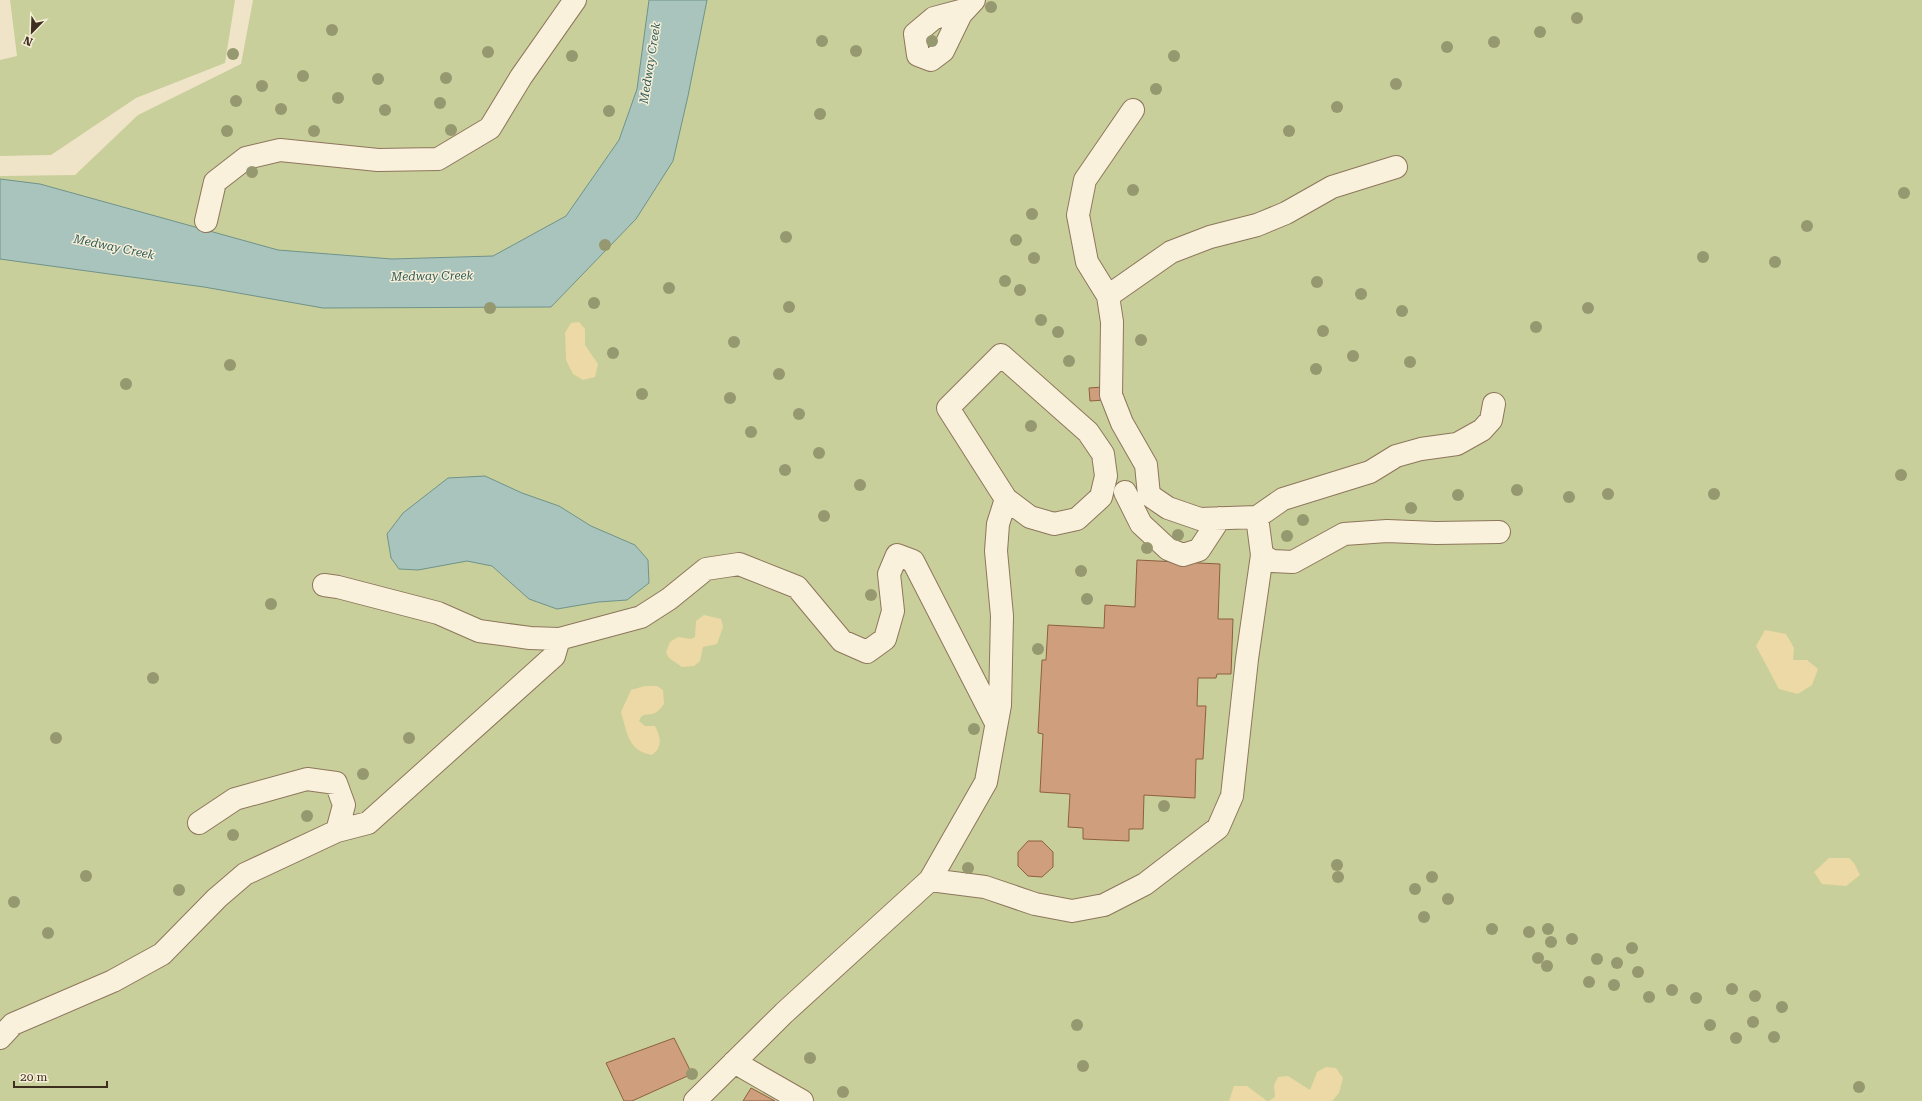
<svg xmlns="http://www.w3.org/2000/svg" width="1922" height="1101" font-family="'Roboto Serif',serif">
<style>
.green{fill:#c9cf9b}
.sand{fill:#ecd9a5}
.water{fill:#a9c4bc;stroke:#6f938a}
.building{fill:#cf9f7d;stroke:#8d5f41}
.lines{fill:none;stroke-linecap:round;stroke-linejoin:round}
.minor-casing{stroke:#8d765c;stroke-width:24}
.minor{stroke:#faf1dc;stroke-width:22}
.tree{fill:#96986f}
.labels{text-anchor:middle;stroke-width:3;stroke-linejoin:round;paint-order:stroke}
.water-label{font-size:12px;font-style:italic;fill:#2f5d5a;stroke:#f7eed8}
</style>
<rect width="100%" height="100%" fill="#f0e4c8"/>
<path class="green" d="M10,0h225l-10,63 -89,35 -85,57 -51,1v-96l17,-4z
M253,0h1669v1101h-1922v-925l75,-1 63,-60 103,-51z"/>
<path class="sand" d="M579,322l6,7v16l13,19 -3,13 -12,3 -10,-6 -7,-14 -1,-27 6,-10z
M704,615l17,4 2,8 -6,17 -14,3 -3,14 -6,5 -12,1 -13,-9 -3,-6 4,-10 8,-5 13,2 4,-2 1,-16z
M1765,630l21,4 8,14 -1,12h14l11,9 -6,16 -14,9 -19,-5 -23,-43z
M645,686h12l6,4 1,14c-3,4 -7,9 -12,10 -7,1 -10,-1 -13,7l6,5h10c6,12 8,21 -3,29 -24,-4 -25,-23 -31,-43l10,-22z
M1829,858h20l5,5 6,12 -14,11 -24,-2 -8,-12z
M1326,1067l10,1 7,10 -4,15 -7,8h-63l6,-4 -1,-12 4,-8 10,-1 22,14 7,-18z
M1234,1086h13l20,15h-38z"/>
<path class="water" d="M649,0h58l-19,96 -15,65 -37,58 -85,88 -228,1 -119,-21 -204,-28v-80l40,5 238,66 114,9 101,-3 73,-40 53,-76 18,-51z
M485,476l37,17 37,13 32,20 44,19 13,15 1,23 -22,17 -29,2 -41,7 -28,-10 -37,-33 -25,-5 -49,9 -19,-1 -8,-11 -4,-24 16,-21 45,-35z"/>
<path class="building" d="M1103,387l1,13 -14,1 -1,-13z
M1137,560l83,4 -2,55h15l-2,55h-14l-1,4h-18l-1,28h9l-3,53h-7l-1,39 -51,-3 -1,34h-14v12l-46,-2v-11l-15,-1 2,-33 -30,-2 3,-58 -5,-1 4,-73h4l2,-35 56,3 1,-23 30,2z
M1028,841h14l11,11v15l-11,10 -14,-1 -10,-10v-14z
M674,1038l18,36 -60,27h-8l-18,-38z
M751,1088l24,13h-32z"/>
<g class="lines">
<defs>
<path id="minor" d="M964,10l-30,8 -19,16 3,21 13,5 12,-9 18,-37 13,-14
M1133,110l-48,70 -7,35 9,47 21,34 4,26 -1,73 11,28 24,42 3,30 19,13 32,11 57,-2 26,-18 87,-27 26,-16 25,-7 36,-5 25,-14 9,-10 3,-16
M206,221l9,-39 31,-24 34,-8 98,10 60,-1 52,-31 31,-51 54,-77
M1108,296l63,-44 39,-15 47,-12 29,-12 46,-26 64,-20
M1001,355l87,77 15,22 3,22 -5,21 -24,22 -23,5 -24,-7 -24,-18 -58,-91z
M1125,492l16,32 27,25 15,6 16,-5 21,-32
M1257,517l5,38 10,6 21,1 51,-28 43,-3 49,2 63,-1
M324,585l14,2 100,26 41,18 51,7 29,1 82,-22 28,-18 37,-30 33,-5 58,23 45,54 25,11 18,-13 8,-28 -4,-37 8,-19 16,6 83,162
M337,831l31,-8 186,-167 5,-17
M930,880l55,7 50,17 37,7 32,-6 41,-21 73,-56 14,-32 15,-137 15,-104
M0,1038l13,-14 100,-43 49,-27 55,-56 28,-24 92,-43 7,-26 -8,-22 -29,-4 -72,20 -36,24
M734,1062l68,39
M695,1101l89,-88 146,-133 56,-98 14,-77 2,-89 -6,-65 2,-27 8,-25"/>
</defs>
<use href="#minor" class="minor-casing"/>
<use href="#minor" class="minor"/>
</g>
<g class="tree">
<circle cx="991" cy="7" r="6"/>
<circle cx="1577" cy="18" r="6"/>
<circle cx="332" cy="30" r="6"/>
<circle cx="1540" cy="32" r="6"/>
<circle cx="822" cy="41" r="6"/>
<circle cx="932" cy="41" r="6"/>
<circle cx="1494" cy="42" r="6"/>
<circle cx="1447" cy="47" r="6"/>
<circle cx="856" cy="51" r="6"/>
<circle cx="488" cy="52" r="6"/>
<circle cx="233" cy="54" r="6"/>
<circle cx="572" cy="56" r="6"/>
<circle cx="1174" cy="56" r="6"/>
<circle cx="303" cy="76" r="6"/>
<circle cx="446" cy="78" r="6"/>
<circle cx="378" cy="79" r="6"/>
<circle cx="1396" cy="84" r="6"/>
<circle cx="262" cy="86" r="6"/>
<circle cx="1156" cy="89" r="6"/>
<circle cx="338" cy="98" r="6"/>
<circle cx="236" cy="101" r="6"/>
<circle cx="440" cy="103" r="6"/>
<circle cx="1337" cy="107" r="6"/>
<circle cx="281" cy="109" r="6"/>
<circle cx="385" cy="110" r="6"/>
<circle cx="609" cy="111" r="6"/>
<circle cx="820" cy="114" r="6"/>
<circle cx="451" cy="130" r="6"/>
<circle cx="227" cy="131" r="6"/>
<circle cx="314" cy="131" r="6"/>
<circle cx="1289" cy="131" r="6"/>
<circle cx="252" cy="172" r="6"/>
<circle cx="1133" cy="190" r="6"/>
<circle cx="1904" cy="193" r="6"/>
<circle cx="1032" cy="214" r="6"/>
<circle cx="1807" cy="226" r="6"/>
<circle cx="786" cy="237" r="6"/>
<circle cx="1016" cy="240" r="6"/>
<circle cx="605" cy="245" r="6"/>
<circle cx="1703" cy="257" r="6"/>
<circle cx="1034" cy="258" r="6"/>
<circle cx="1775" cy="262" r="6"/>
<circle cx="1005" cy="281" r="6"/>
<circle cx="1317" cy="282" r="6"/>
<circle cx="669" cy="288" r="6"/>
<circle cx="1020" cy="290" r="6"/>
<circle cx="1361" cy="294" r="6"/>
<circle cx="594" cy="303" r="6"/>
<circle cx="789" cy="307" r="6"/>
<circle cx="490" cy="308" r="6"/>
<circle cx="1588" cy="308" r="6"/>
<circle cx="1402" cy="311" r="6"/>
<circle cx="1041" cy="320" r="6"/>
<circle cx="1536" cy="327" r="6"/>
<circle cx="1323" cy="331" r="6"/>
<circle cx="1058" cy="332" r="6"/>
<circle cx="1141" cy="340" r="6"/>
<circle cx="734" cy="342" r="6"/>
<circle cx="613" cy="353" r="6"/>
<circle cx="1353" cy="356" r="6"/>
<circle cx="1069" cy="361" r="6"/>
<circle cx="1410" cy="362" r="6"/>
<circle cx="230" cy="365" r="6"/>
<circle cx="1316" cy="369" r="6"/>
<circle cx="779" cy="374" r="6"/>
<circle cx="126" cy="384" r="6"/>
<circle cx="642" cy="394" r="6"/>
<circle cx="730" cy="398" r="6"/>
<circle cx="799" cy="414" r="6"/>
<circle cx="1031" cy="426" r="6"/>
<circle cx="751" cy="432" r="6"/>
<circle cx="819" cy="453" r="6"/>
<circle cx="785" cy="470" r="6"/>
<circle cx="1901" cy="475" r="6"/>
<circle cx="860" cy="485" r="6"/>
<circle cx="1517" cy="490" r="6"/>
<circle cx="1608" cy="494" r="6"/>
<circle cx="1714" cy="494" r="6"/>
<circle cx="1458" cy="495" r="6"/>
<circle cx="1569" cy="497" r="6"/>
<circle cx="1411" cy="508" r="6"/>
<circle cx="824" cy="516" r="6"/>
<circle cx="1303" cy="520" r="6"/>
<circle cx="1178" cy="535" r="6"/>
<circle cx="1287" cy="536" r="6"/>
<circle cx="1147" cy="548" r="6"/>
<circle cx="1081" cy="571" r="6"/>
<circle cx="871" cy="595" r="6"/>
<circle cx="1087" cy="599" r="6"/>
<circle cx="271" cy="604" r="6"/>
<circle cx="1038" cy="649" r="6"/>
<circle cx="153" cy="678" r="6"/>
<circle cx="974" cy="729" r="6"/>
<circle cx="56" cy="738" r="6"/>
<circle cx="409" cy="738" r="6"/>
<circle cx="363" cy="774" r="6"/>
<circle cx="1164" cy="806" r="6"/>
<circle cx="307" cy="816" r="6"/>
<circle cx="233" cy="835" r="6"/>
<circle cx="1337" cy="865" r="6"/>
<circle cx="968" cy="868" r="6"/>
<circle cx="86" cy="876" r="6"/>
<circle cx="1338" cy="877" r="6"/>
<circle cx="1432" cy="877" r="6"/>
<circle cx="1415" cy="889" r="6"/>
<circle cx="179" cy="890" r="6"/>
<circle cx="1448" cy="899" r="6"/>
<circle cx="14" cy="902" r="6"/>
<circle cx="1424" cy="917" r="6"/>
<circle cx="1492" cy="929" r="6"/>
<circle cx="1548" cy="929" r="6"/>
<circle cx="1529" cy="932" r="6"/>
<circle cx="48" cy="933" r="6"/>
<circle cx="1572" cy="939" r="6"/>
<circle cx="1551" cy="942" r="6"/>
<circle cx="1632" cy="948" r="6"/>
<circle cx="1538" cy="958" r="6"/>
<circle cx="1597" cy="959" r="6"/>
<circle cx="1617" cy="963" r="6"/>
<circle cx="1547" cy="966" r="6"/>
<circle cx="1638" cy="972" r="6"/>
<circle cx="1589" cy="982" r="6"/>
<circle cx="1614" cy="985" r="6"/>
<circle cx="1732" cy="989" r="6"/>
<circle cx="1672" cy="990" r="6"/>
<circle cx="1755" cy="996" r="6"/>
<circle cx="1649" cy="997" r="6"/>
<circle cx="1696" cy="998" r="6"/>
<circle cx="1782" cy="1007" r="6"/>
<circle cx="1753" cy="1022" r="6"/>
<circle cx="1077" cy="1025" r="6"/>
<circle cx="1710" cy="1025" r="6"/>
<circle cx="1774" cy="1037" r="6"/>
<circle cx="1736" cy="1038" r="6"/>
<circle cx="810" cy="1058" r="6"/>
<circle cx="1083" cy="1066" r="6"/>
<circle cx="692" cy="1074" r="6"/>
<circle cx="1859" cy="1087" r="6"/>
<circle cx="843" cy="1092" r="6"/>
</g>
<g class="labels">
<g class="water-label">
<text transform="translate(650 63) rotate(-81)" y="4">Medway Creek</text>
<text transform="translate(114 247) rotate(12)" y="4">Medway Creek</text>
<text transform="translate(432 276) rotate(-1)" y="4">Medway Creek</text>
</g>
</g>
<g transform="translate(32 32) rotate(203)" stroke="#f7eed8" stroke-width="3" paint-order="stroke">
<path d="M0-3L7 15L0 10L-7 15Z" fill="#3d2e20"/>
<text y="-6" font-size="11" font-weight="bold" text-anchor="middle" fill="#3d2e20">N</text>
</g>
<path d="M14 1081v6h93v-6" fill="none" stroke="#3d2e20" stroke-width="2"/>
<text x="20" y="1081" font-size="12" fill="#3d2e20" stroke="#f7eed8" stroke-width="3" paint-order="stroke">20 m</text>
</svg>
